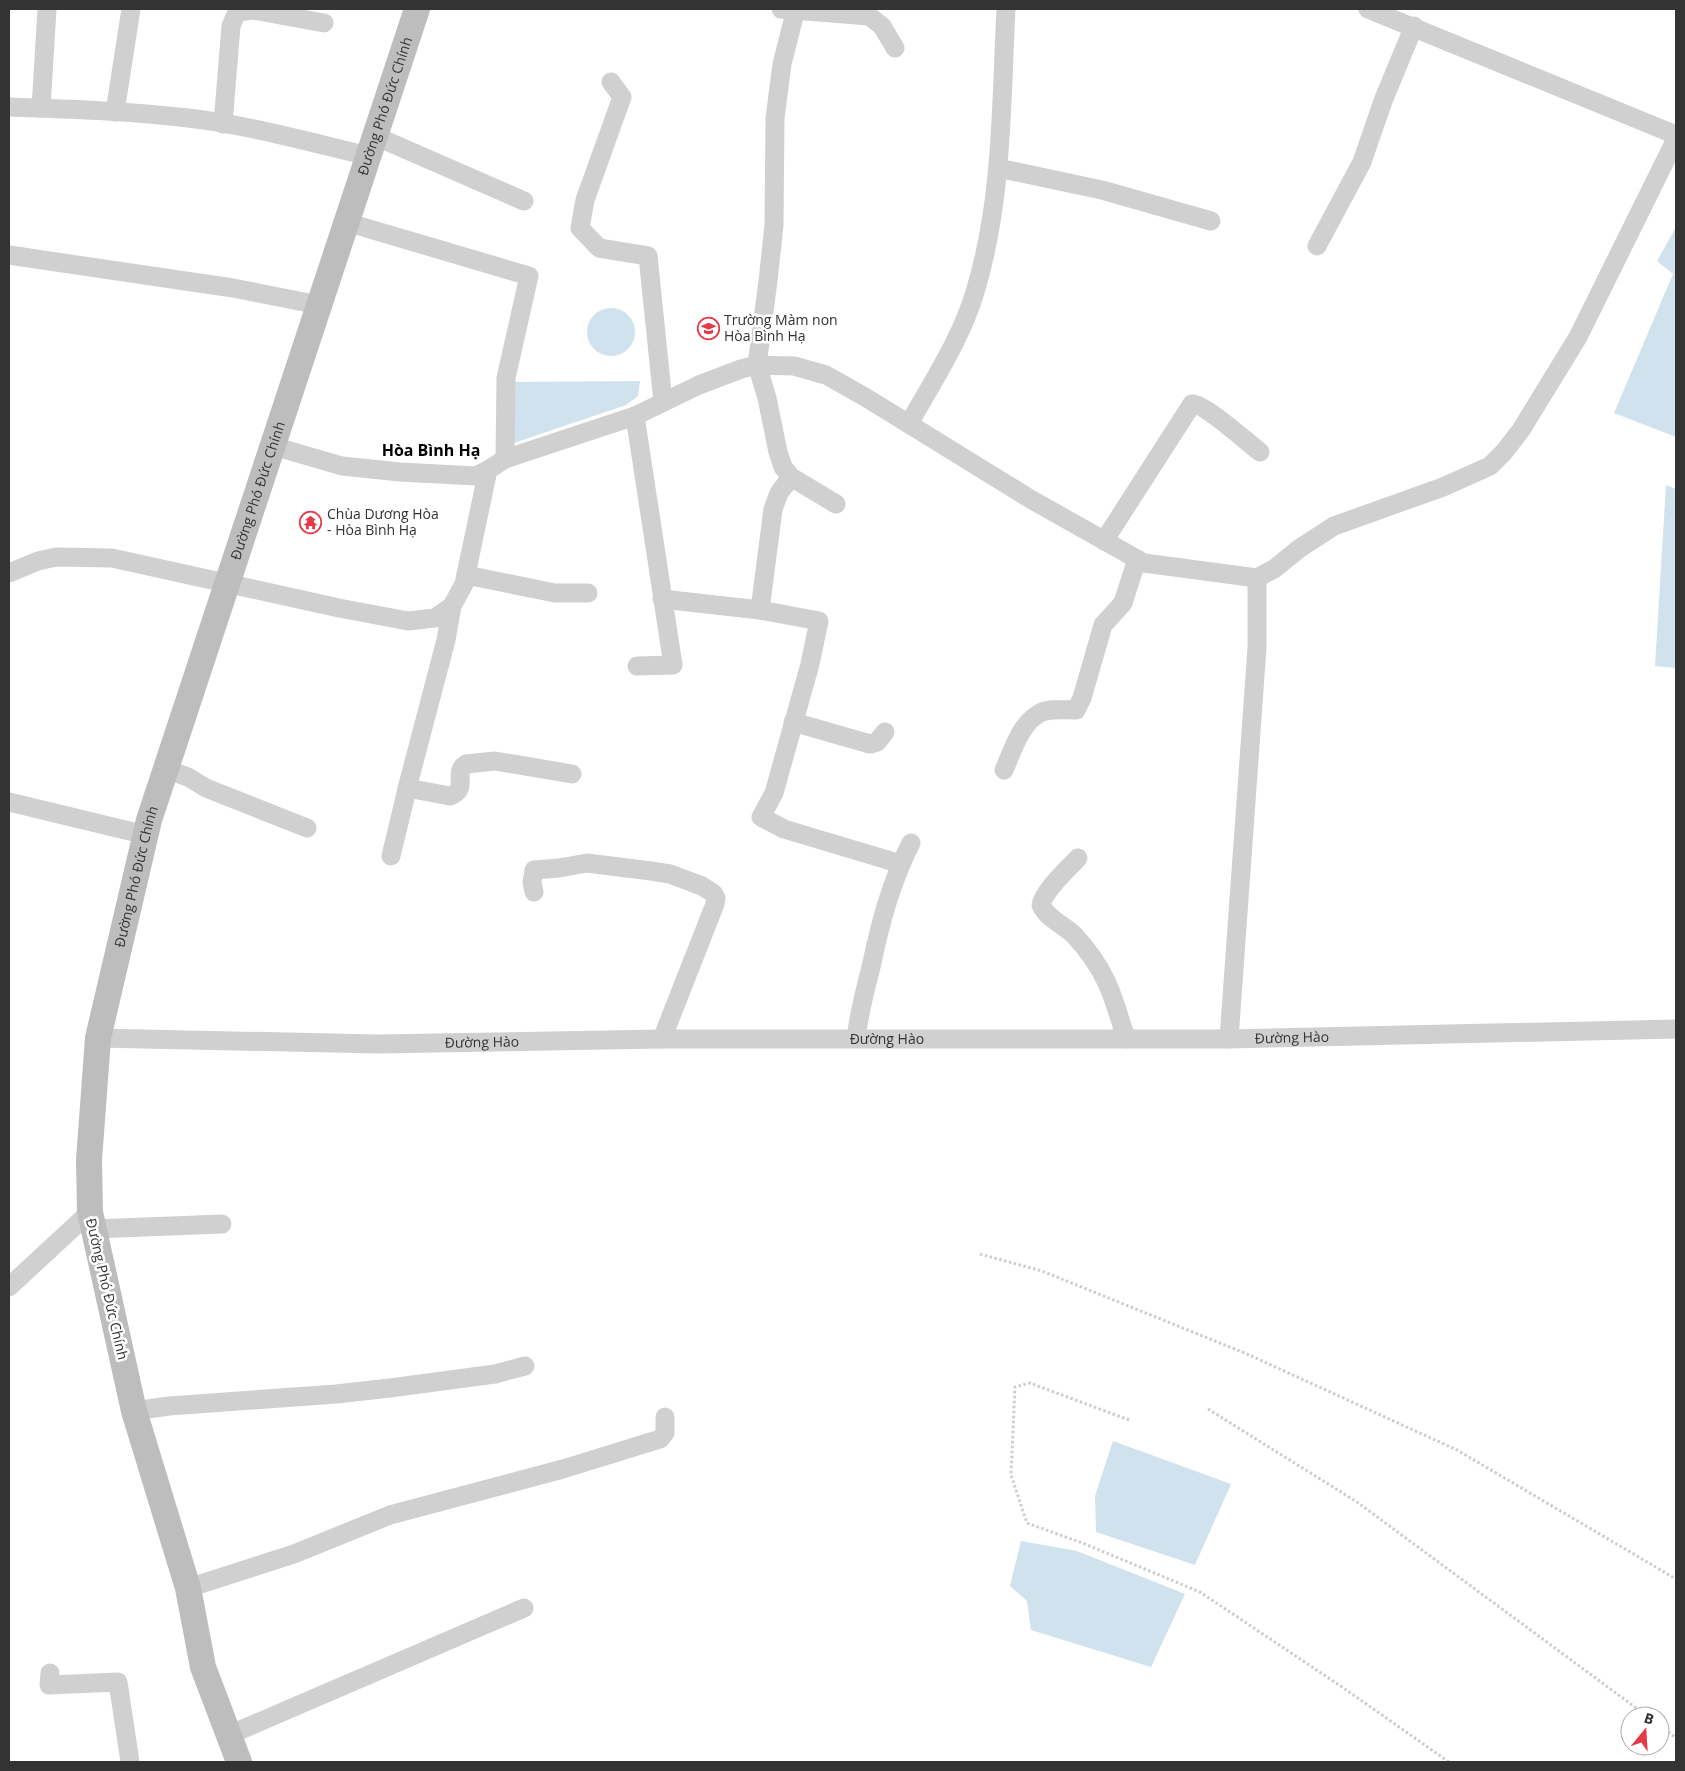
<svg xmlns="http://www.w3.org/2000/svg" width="1685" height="1771" font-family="'Open Sans',sans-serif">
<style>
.water{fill:#cfe2ee}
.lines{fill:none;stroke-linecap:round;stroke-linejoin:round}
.path{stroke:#cdcdcd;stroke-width:3;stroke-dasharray:2.5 2.5;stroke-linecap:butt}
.minor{stroke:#d0d0d0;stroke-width:19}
.secondary{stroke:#bdbdbd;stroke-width:26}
.labels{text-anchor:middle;stroke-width:5;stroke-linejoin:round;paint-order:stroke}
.street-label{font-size:14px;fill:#333;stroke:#fff}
.poi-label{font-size:14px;fill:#333;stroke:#fff;text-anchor:start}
.quarter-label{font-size:16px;font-weight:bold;fill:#000;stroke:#fff}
</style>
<rect width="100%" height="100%" fill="#fff"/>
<path class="water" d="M1676,227v210l-62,-24 59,-139 -16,-13z
M587 332a24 24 0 1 1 48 0a24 24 0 1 1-48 0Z
M640,381l-2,15 -12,9 -115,39v-62z
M1666,485l10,4v179l-21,-2z
M1113,1441l118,43 -36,81 -99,-33 -1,-36z
M1021,1541l56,10 108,43 -34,73 -120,-37 -4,-29 -17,-15z"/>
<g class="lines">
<path class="path" d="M980,1254l62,17 205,83 210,96 219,129
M1208,1409l149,93 290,214
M1129,1420l-99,-37 -15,4 -4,88 16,48 58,21 115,48 142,95 107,75
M1660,1726l16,12"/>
<g class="minor">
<path d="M781,9l88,7 13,10 13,22"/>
<path d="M796,9l-14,55 -7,54 -1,107 -6,56 -11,84 10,33 11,54 5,15 8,10 45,27"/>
<path d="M1368,9l308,126"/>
<path d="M611,82l11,15 -37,103 -5,28 19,20 49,8 15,146"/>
<path d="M9,107c60,2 120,4 179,11 61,7 121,24 180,38"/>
<path d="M41,108l6,-99"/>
<path d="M115,112l16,-103"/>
<path d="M223,124l8,-98 6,-14 16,-2 71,13"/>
<path d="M375,136l149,65"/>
<path d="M998,168l104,22 109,31"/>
<path d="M346,222l183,54 -23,102 -1,81"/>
<path d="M1317,246l45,-84 21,-61 31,-75"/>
<path d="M9,255l224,33 86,17"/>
<path d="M635,416l38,249 -36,1"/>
<path d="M909,424c24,-43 52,-85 66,-132 28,-92 26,-189 31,-283"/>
<path d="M273,446l69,20 58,6 76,4 12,-6"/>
<path d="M1104,541l88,-137c12,-1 56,39 68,48"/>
<path d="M9,573l29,-12 18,-4 56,1 227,50 69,13 27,-3 17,-12 12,-22 24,-114 17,-11 130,-43 64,-31 42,-16 16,-4 37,1 32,9 39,22 167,103 112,63 113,15 17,-9 26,-21 34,-22 109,-39 47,-21 14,-14 17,-22 57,-93 98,-198"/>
<path d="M466,575l89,18h33"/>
<path d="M662,599l98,11 59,11 -9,43 -36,129 -13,24 23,12 117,35"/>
<path d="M760,610l13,-101 6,-16 12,-16"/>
<path d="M793,722l77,22 7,-2 8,-10"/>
<path d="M166,769l22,8 18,11 101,40"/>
<path d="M1004,770c9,-20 16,-46 36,-57 10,-5 25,-3 36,-3l6,-12 21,-73 20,-22 14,-44"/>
<path d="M407,788l43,8c20,-7 2,-23 16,-32l29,-3 77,13"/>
<path d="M9,802l137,33"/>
<path d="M391,856l18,-75 37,-141 6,-34"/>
<path d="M1078,858c-10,11 -34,32 -37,47 6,14 24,20 34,31 32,35 38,60 51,103"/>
<path d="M534,892l-2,-10 2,-12 25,-2 28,-5 64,8 19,3 32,12 11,7 3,5 -1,6 -53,135"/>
<path id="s1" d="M98,1038l279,6 285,-5h567l447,-10"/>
<path d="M856,1038c3,-24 9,-48 15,-71 9,-43 20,-85 40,-124"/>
<path d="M1229,1039l28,-391v-70"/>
<path d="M93,1229l129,-5"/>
<path d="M9,1287l81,-75"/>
<path d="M134,1411l35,-5 167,-12 54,-6 105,-14 30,-8"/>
<path d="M188,1588l106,-34 96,-39 173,-46 97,-30 5,-6v-16"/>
<path d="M50,1673l-1,12 69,-3 12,80"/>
<path d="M229,1735l295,-127"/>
</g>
<path class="secondary" id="s2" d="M239,1762l-36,-95 -15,-79 -54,-177 -44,-199 -1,-52 9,-122 51,-218 268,-811"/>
</g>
<defs>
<symbol id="school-ring" viewBox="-11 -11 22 22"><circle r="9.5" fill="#fff" stroke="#e63946" stroke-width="1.5"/><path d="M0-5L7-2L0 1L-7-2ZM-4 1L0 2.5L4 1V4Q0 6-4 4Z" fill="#e63946"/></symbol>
<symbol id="temple-ring" viewBox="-11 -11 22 22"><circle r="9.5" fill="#fff" stroke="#e63946" stroke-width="1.5"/><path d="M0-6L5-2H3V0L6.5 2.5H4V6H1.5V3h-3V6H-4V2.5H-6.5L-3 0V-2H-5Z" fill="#e63946"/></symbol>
</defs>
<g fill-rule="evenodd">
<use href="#school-ring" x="696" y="316" width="25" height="25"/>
<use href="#temple-ring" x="298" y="510" width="25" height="25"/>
</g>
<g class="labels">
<g class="street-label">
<text dy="5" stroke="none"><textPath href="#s2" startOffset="1721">Đường Phó Đức Chính</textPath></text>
<text dy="5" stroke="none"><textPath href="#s2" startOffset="1316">Đường Phó Đức Chính</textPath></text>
<text dy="5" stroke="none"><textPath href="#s2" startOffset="911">Đường Phó Đức Chính</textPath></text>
<text dy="5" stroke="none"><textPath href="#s1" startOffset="789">Đường Hào</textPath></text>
<text dy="5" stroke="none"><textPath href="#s1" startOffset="1194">Đường Hào</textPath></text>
<text dy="5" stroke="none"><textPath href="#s1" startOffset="384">Đường Hào</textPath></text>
<text transform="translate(107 1289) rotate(77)" y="5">Đường Phó Đức Chính</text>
</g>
<g class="poi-label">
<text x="724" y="325">Trường Màm non<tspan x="724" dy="16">Hòa Bình Hạ</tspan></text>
<text x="327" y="519">Chùa Dương Hòa<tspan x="327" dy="16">- Hòa Bình Hạ</tspan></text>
</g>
<g class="quarter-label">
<text x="431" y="456">Hòa Bình Hạ</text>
</g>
</g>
<rect width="1685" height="1771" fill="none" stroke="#333333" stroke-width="20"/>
<g transform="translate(1645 1731) rotate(18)"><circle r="24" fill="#ffffff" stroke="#adadad"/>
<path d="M0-4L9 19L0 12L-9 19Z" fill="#e63946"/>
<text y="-8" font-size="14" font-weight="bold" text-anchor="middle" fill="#333333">B</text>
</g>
</svg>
